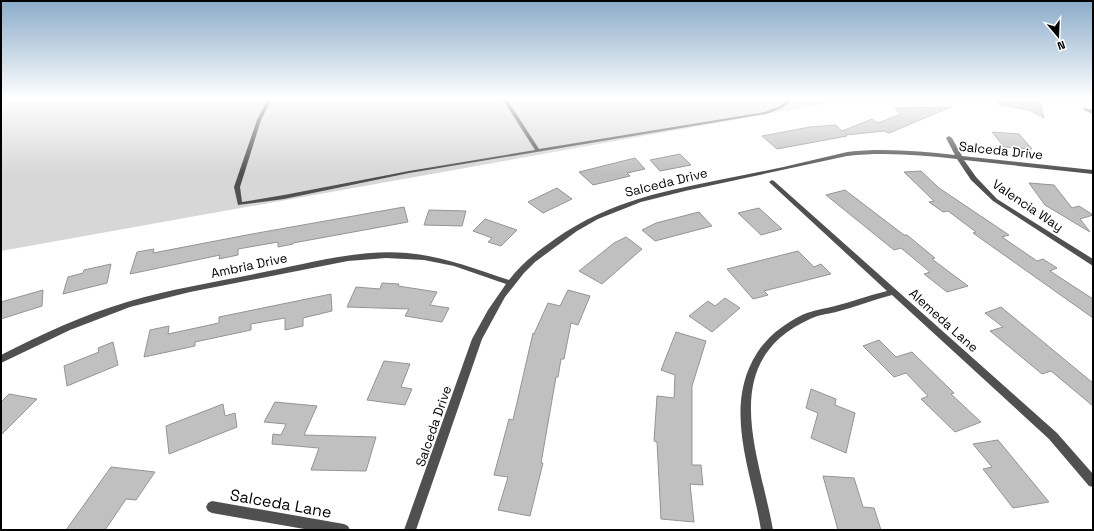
<svg xmlns="http://www.w3.org/2000/svg" width="1094" height="531" font-family="'Space Grotesk',sans-serif">
<style>
.green{fill:#d7d7d7}
.building{fill:#c0c0c0;stroke:#949494}
.lines{fill:none;stroke-linecap:round;stroke-linejoin:round}
.service{fill:#505050;fill-rule:evenodd}
.minor{fill:#505050;fill-rule:evenodd}
.labels{text-anchor:middle;stroke-width:3.5;stroke-linejoin:round;paint-order:stroke}
.street-label{font-size:13px;fill:#000;stroke:#fff}
.near-street-label{font-size:16px;fill:#000;stroke:#fff}
</style>
<rect width="100%" height="100%" fill="#fff"/>
<path class="green" d="M1,98h820l7,5 -827,148z"/>
<path class="building" d="M998,98h41l5,20 -15,-8 -32,-6z
M951,107l-62,26 -5,-2 -38,4 1,1 -70,13 -15,-13 48,-9 26,-2 6,6 30,-12 6,4 23,-9 -6,-6z
M992,132l27,2 13,15 -28,-2z
M680,154l11,11 -31,6 -10,-11z
M635,158l10,11 -18,4 3,3 -37,9 -14,-13z
M921,171l18,17 70,47 -7,2 35,24 6,-2 14,9 -7,3 43,28v19l-120,-85 3,-1 -28,-21 -5,1 -14,-10 5,-1 -30,-29z
M1029,183l25,2 18,23 7,-2 14,9 -13,4 10,13 -45,-27z
M557,188l15,11 -29,14 -15,-11z
M845,190l59,45h3l28,23 -3,1 36,27 -21,6 -23,-18 6,-2 -29,-24 -7,2 -68,-55z
M404,207l4,15 -115,21v1l-15,3v-5l-40,7v6l-19,4 1,-4 -90,19 7,-22 17,-3 -1,4 99,-19z
M759,208l23,21 -21,6 -23,-22z
M429,210l37,1 -4,15 -38,-1z
M699,212l13,14 -57,15 -13,-11 14,-7z
M485,219l32,11 -16,16 -13,-4 4,-4 -19,-7z
M626,237l16,12 -40,35 -23,-13 35,-28z
M798,251l16,16 7,-3 10,10 -67,17 4,4 -15,4 -26,-30z
M111,264l-4,19 -44,11 5,-17 15,-4 1,-3z
M382,283l17,1 -1,2 39,6 -7,13 19,3 -7,14 -37,-6 4,-7 -62,-2 9,-20 24,2z
M43,290l-1,16 -41,13v-17z
M568,290l22,6 -12,29 -7,-2 -7,36h-3l-3,18h-2l-15,86h2l-13,53 -32,-6 10,-33 -14,-2 15,-56 4,1 20,-87 1,1 14,-31 12,3z
M331,294l1,17 -29,7v8l-18,4v-12l-34,6v6l-56,12v4l-51,11 6,-27 19,-4 -1,8 51,-11v-6z
M725,298l15,10 -28,24 -23,-16 19,-15 7,5z
M1001,307l92,76v23l-42,-35 -9,3 -52,-43 13,-4 -18,-14z
M676,332l30,9 -14,45v79h9l2,20 -13,-1 4,38 -33,-3 -4,-77 -3,-1 3,-45 17,2 1,-23 -14,-5z
M879,340l17,17 16,-5 42,41 -3,1 30,28 -26,10 -34,-33 7,-3 -22,-23 -12,4 -31,-31z
M113,342l5,23 -51,21 -3,-20 35,-14 -1,-4z
M384,361l26,3 -9,23 11,2 -7,16 -38,-5z
M811,389l25,10 -1,6 20,8 -9,40 -35,-15 7,-25 -12,-5z
M9,394l28,5 -36,36v-33z
M275,402l42,4 -13,29 72,2 -10,34 -55,-1 8,-22 -47,-4 1,-10 8,1 5,-11 -22,-2z
M223,404l2,12 10,-3 2,14 -68,27 -3,-28z
M998,440l51,62 -36,6 -30,-39 9,-2 -19,-23z
M111,467l44,5 -19,28 -10,-1 -21,31h-39z
M823,476l31,2 9,29 11,1 7,22h-43z"/>
<g class="lines">
<path class="service" d="M268,98h4l-11,22 -21,67 2,15 42,-7 125,-24 126,-21 -33,-52h4l33,51 226,-37 15,-6 9,-8h5l-12,10 -16,6 -357,59 -125,26 -46,6 -4,-18 23,-67z"/>
<path class="minor" d="M1084,108l9,2v4l-9,-4z
M949,136l3,2 10,18 131,14v4l-129,-14 12,17 21,22 96,60v7l-100,-65 -22,-21 -14,-21c-37,-4 -73,-7 -110,-3l-162,35 -44,11 -43,17 -21,12 -42,31 -11,11 -19,24 -23,42 -66,191h-12l68,-191 16,-29 18,-26 -52,-18 -30,-6 -38,-2 -38,3 -158,31 -60,15 -60,23 -69,33v-8c41,-21 82,-40 126,-53 46,-14 95,-21 142,-31 45,-9 92,-22 138,-18 36,3 68,16 102,27 13,-17 29,-29 46,-41 58,-40 111,-48 179,-62 38,-7 76,-16 113,-25 36,-4 72,-1 108,3l-9,-17z
M772,180l2,1 283,252 36,41v13l-4,-1 -40,-47 -157,-144c-19,5 -37,12 -56,17 -9,2 -18,3 -26,7 -95,43 -50,136 -37,211h-12c-9,-58 -39,-122 -4,-177 11,-17 27,-29 45,-38 11,-5 22,-6 33,-9 17,-4 34,-11 52,-15l-117,-108 -1,-1z
M212,501l132,23 4,2 2,4h-40l-98,-17 -4,-2 -2,-4 2,-4z"/>
</g>
<linearGradient id="sky" x2="0" y2="1"><stop stop-color="#8aabca"/><stop offset="0.57" stop-color="#fff"/><stop offset="1" stop-color="#fff" stop-opacity="0"/></linearGradient>
<rect width="1094" height="173" fill="url(#sky)"/>
<g class="labels">
<g class="street-label">
<text transform="translate(1001 150) rotate(6)" y="5">Salceda Drive</text>
<text transform="translate(666 182) rotate(-14)" y="5">Salceda Drive</text>
<text transform="translate(1028 205) rotate(34)" y="5">Valencia Way</text>
<text transform="translate(249 265) rotate(-12)" y="5">Ambria Drive</text>
<text transform="translate(944 320) rotate(42)" y="5">Alemeda Lane</text>
<text transform="translate(433 426) rotate(-71)" y="5">Salceda Drive</text>
</g>
<g class="near-street-label">
<text transform="translate(281 503) rotate(10)" y="6">Salceda Lane</text>
</g>
</g>
<rect width="1094" height="531" fill="none" stroke="#000000" stroke-width="4"/>
<g transform="translate(1058 36) rotate(161)" stroke="#ffffff" stroke-width="3" paint-order="stroke">
<path d="M0-3L7 15L0 10L-7 15Z" fill="#000000"/>
<text y="-6" font-size="11" font-weight="bold" text-anchor="middle" fill="#000000">N</text>
</g>
</svg>
